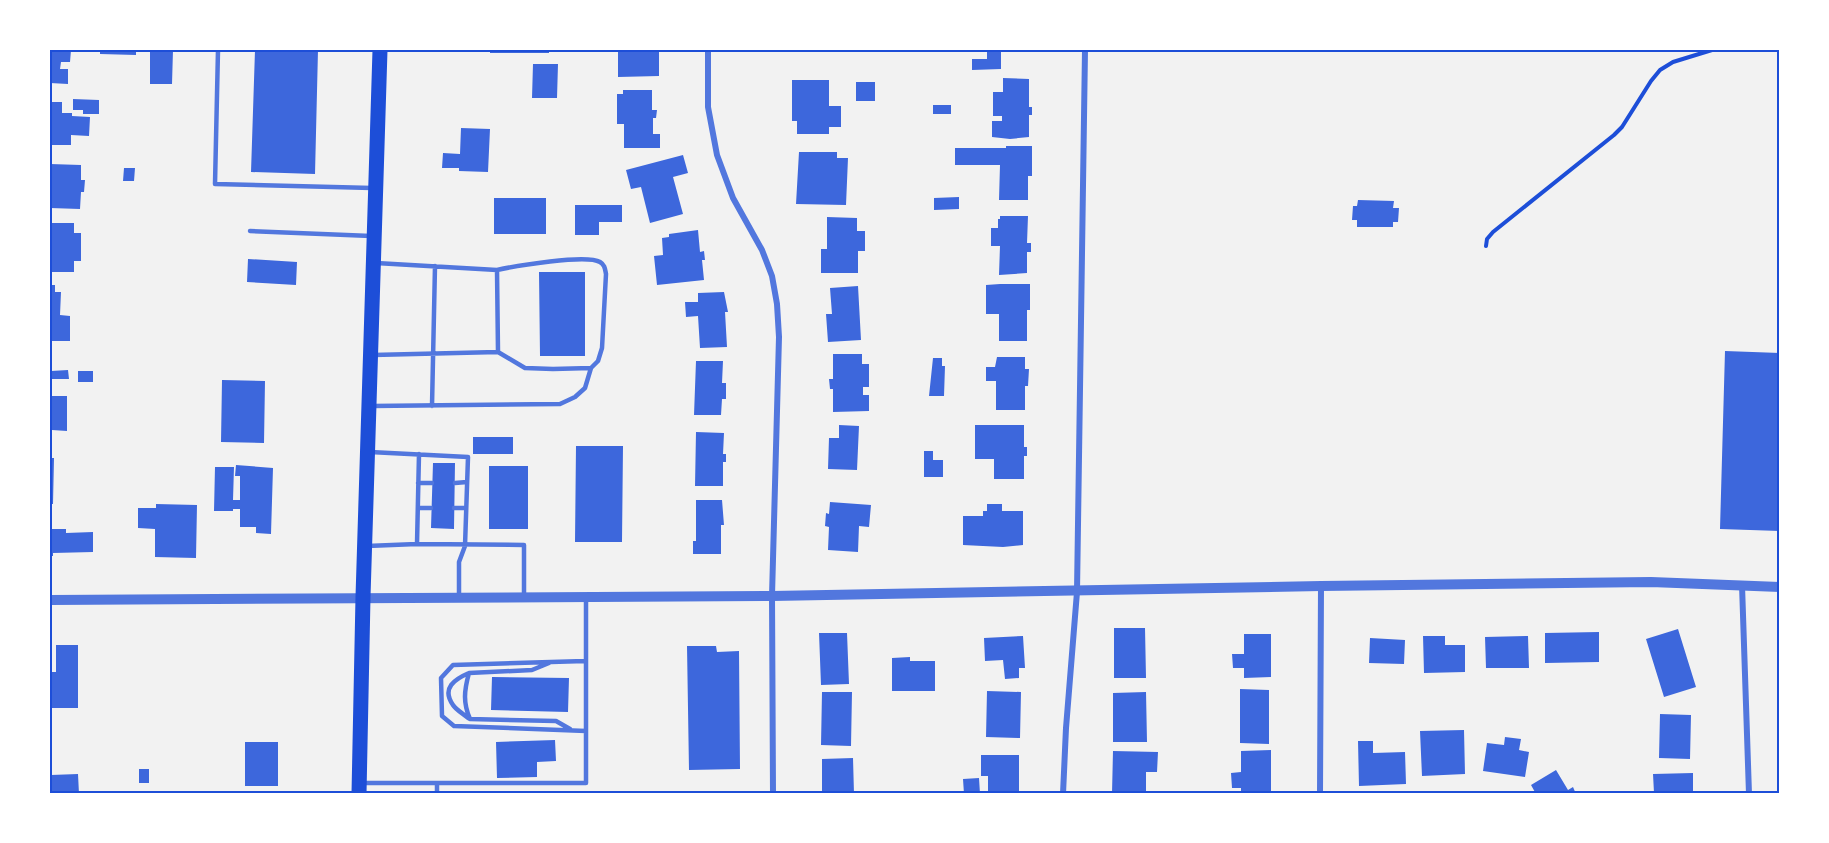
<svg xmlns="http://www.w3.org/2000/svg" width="1829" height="843" font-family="Raleway,sans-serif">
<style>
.building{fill:#3d67dc}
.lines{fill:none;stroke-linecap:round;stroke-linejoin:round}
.path{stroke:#1d4ed8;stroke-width:4}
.service{stroke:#5277de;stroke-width:4.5}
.minor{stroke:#5277de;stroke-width:6}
.tertiary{stroke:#5277de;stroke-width:10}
.primary{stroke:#1d4ed8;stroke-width:15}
.neatline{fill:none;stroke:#1d4ed8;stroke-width:2}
</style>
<rect width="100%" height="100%" fill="#f2f2f2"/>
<path class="building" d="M50,50h21l-1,12h-9l-1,7h8v15l-18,-1z
M100,50h36v5l-36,-1z
M150,50h23l-1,34h-22z
M255,50h63l-3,124 -64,-2z
M490,50h59v3h-59z
M618,50h34v2l7,-1v25l-41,1z
M987,50h14v19l-29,1v-11h15z
M533,64h25l-1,34h-25z
M1003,78l26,1v28h3v8h-3v22l-19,2 -18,-2v-16h10v-5h-9v-24h10z
M792,80h37v26h12v21h-12v7h-32v-13h-5z
M856,82h19v19h-19z
M623,90h29v20h5l-1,8h-3v16h7v14h-36v-24h-7v-30h6z
M73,99l26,1v14h-16v-4h-10z
M50,102h12v11h10v3l18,1 -1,19 -18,-1v10h-21z
M933,105h18v9h-18z
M461,128l29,1 -2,43 -29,-1v-3h-17l1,-15 17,1z
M1006,146h26v30h-4v24h-29l1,-35h-45v-17h51z
M799,152h38v6h11l-2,47 -50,-1z
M683,155l5,18 -15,4 10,37 -33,9 -9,-36 -10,2 -5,-19z
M50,164l31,1v15h4l-1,12h-3l-1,17 -30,-1z
M124,168h11l-1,13h-11z
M959,197v12l-25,1v-12z
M494,198h52v36h-52z
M1358,200l36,1 -1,7h6l-1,14h-5v5h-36v-7h-5l1,-14h4z
M575,205h47v17h-23v13h-24z
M1000,216h28l-1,27h4v9h-4v21l-28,2 1,-29h-9v-18h7v-9h2z
M827,217l30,1v13h8v20h-7v22h-37v-24h6z
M50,223h24v10h7v28h-7v11h-24z
M698,230l2,22 4,-1 1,9h-3l2,20 -47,5 -3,-29 9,-1 -1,-17 7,-1v-3z
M248,259l49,3 -1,23 -49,-3z
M539,272h46v84h-45z
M1000,284h30v26h-3v31h-28v-27h-13v-29z
M50,285h5v7h6l-1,23 10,1v25h-20z
M858,286l3,54 -33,2 -2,-28h6l-2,-26z
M724,292l4,20h-3l2,35 -27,1 -2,-32 -12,1 -1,-15h13v-9z
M1725,351l55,2v178l-60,-2z
M833,354h29v10h7v23h-6v8h6v16l-36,1v-23h-3l-1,-10h4z
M997,357h28v12h4l-1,17h-3v24h-29v-29h-10v-14h9z
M933,358h9v8h3l-1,30h-15z
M696,361h27l-1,22h4v16h-4l-1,16h-27z
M68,370l1,9h-18v-8z
M78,371h15v11h-15z
M222,380l43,1 -1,62 -43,-1z
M50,396h17v35l-15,-1 -1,14h-1z
M839,425l20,1 -2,44 -29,-1 1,-31h10z
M975,425h49v22h3v9h-3v23h-30v-20h-19z
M696,432l28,1 -1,21h3v8h-3v24h-28z
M473,437h40v17h-40z
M576,446h47l-1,96h-47z
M924,451h9v9h10v17h-19z
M50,458h4l-1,46h-3z
M433,463h22l-1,66 -23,-1z
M236,465l37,3 -2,66 -15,-1v-6h-16v-18h-7v2h-19l1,-44h19l-1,33h7v-24h-5z
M489,466h39v63h-39z
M696,500h26l2,25h-3v29h-28v-13h3z
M830,502l41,3 -2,22 -10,-1 -1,26 -30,-2 1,-23 -4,-1 1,-13 3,1z
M156,504l41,1 -1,53 -41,-1v-28l-17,-1v-20h18z
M987,504h15v7h21v34l-20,2 -40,-2v-29h20v-5h4z
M50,529h16v4l27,-1v20l-40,1v3h-3z
M1114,628h31l1,50h-32z
M1678,629l18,58 -32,10 -18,-58z
M1599,632v30l-54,1v-30z
M819,633h28l2,51 -28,1z
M1244,634h27v43l-27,1v-10h-11l-1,-14h12z
M1023,636l2,32h-6v10l-14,1 -2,-19 -18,1 -1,-23z
M1423,636h22v9h20v27l-41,1z
M1528,636l1,32h-43l-1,-31z
M1370,638l35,2 -1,24 -35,-1z
M56,645h22v63h-28l2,-36h4z
M687,646h29l1,6 22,-1 1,118 -51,1z
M910,657v4h25v30h-43v-33z
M492,677l77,1 -1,34 -77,-2z
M1240,689l29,1v54l-29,-1z
M987,691l34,1 -1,46 -34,-1z
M822,692h30l-1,54 -30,-1z
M1146,692l1,50h-34v-49z
M1660,714l31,1 -1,44 -31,-1z
M1464,730l1,44 -43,2 -2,-45z
M1505,737l16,2 -2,11 10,2 -4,25 -42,-6 4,-28 17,2z
M555,740l1,21 -19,1v15l-40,1 -1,-36z
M1358,741h15v12l32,-1 1,32 -47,2z
M245,742h33v44h-33z
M1271,750v44h-30v-6h-9l-1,-15 10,-1v-21z
M1113,751l45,1 -1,20h-11v22h-34z
M981,755h38v39h-31v-18h-7z
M853,758l1,36h-32v-35z
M139,769h10v14h-10z
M1556,770l12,20 5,-3 3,7h-40l-5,-9z
M1693,773v21l-39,-1 -1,-19z
M78,774l1,20h-28v-19z
M979,778l1,16h-16l-1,-15z"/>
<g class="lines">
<path class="path" d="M1486,246l1,-7 6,-7 121,-97 8,-8 29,-46 9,-11 13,-8 39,-12"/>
<path class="service" d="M218,50l-3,134 157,4
M250,231l121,5
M498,352l27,16 28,1 38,-1
M373,355l125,-3 -1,-82 -121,-7
M372,406l188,-2 15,-7 10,-9 6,-20 7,-7 4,-13 4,-74c-1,-5 -1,-9 -6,-12 -14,-8 -85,4 -103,8
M432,406l3,-140
M370,452l98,5 -3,89 -6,16v34
M418,483h14
M455,483l12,-1
M418,508h13
M454,508h12
M417,544l2,-90
M367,546l50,-2 107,1v51
M585,661l-132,4 -12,13 1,38 12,10 132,5
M549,663l-17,7 -63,3c-5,18 -6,30 1,46l86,2 14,8
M468,718c-4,-4 -12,-8 -15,-13 -12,-17 2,-26 16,-32
M362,783h224v-185
M437,783v11"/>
<path class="minor" d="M708,50v57l9,48 16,43 29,52 10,26 5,28 2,33 -7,259 1,198
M1742,585l7,209
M1063,794l3,-66 11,-136 8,-542
M1320,794l1,-208"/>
<path class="tertiary" d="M50,600l722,-4 549,-10 330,-4 129,5"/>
<path class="primary" d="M359,794l4,-197 17,-547"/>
</g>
<rect width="1829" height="843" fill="none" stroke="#ffffff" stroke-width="102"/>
<rect x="51" y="51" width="1727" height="741" class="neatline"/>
</svg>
